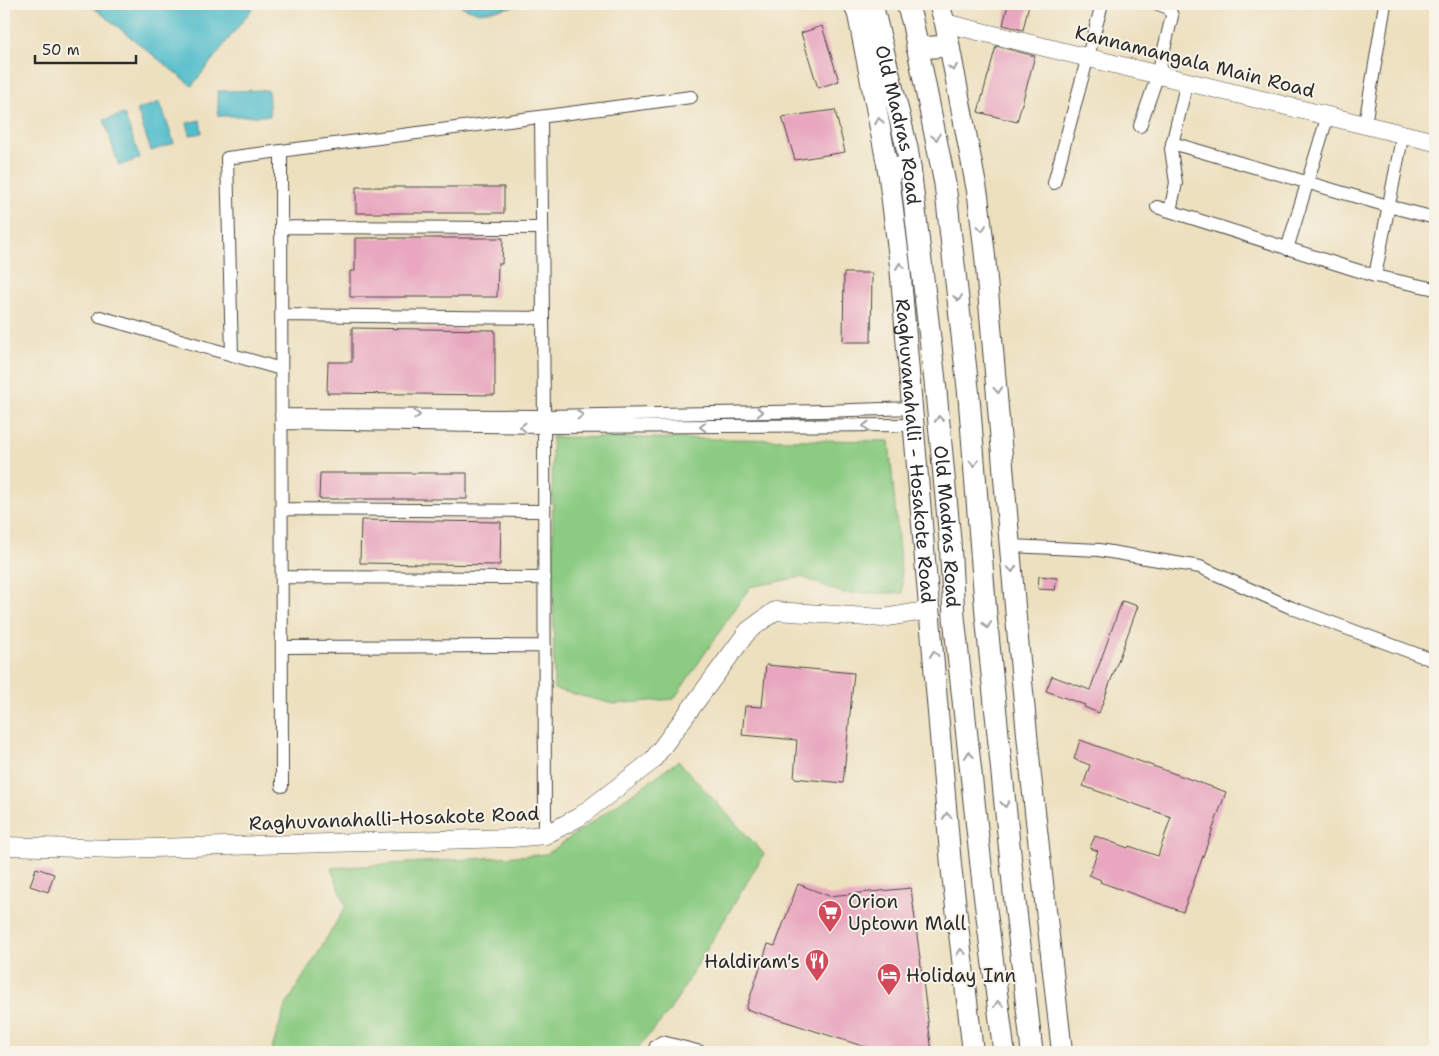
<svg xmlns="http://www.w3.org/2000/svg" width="1439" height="1056" font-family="'Shantell Sans',sans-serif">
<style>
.green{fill:#8bcb82;stroke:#5b7b56}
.water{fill:#52becb;stroke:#3e747b}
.building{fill:#e8a7bf}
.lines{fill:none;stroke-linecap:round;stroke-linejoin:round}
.minor-casing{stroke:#484641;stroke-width:14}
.secondary-casing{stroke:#484641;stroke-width:19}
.primary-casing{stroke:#484641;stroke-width:22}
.trunk-casing{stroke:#484641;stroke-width:23}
.minor{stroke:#fff;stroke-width:12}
.secondary{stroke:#fff;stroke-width:18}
.primary{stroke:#fff;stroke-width:20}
.trunk{stroke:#fff;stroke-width:21}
.oneway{stroke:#a0a0a0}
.labels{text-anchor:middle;stroke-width:4;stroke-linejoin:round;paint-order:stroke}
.street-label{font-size:19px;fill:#2b2b2b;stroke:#f7f3e8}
.poi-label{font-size:19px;fill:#2b2b2b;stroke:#f7f3e8;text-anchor:start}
</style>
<rect width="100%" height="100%" fill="#f7f3e8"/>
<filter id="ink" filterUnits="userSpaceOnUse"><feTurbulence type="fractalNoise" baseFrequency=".02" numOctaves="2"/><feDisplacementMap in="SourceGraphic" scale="10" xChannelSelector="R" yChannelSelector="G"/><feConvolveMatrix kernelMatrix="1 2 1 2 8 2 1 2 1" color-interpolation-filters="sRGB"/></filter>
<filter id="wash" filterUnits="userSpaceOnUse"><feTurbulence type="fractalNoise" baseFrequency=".0096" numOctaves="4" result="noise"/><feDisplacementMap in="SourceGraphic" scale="20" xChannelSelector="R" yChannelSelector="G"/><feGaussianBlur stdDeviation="1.12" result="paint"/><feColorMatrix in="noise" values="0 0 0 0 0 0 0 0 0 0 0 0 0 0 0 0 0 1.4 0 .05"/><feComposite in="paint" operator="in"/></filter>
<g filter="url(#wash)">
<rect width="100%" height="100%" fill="#ede0bf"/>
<path class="green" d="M552,437l337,4 14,152h-61l-40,-16 -52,10 -76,112 -60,5 -60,-15z
M678,761l86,93 -95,158 -35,40h-363l14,-45 61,-101 -15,-38 216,-14z"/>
<path class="water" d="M89,4h167l-64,82z
M455,4h72l-48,9z
M268,90l2,26h-52v-25z
M160,102l14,41 -23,8 -14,-41z
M124,114l16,44 -21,8 -15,-46z
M200,120l2,13 -12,2 -3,-12z"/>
<g id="blocks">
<path class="building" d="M1008,4h21l-6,26 -20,-5z
M822,26l17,55 -21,7 -17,-55z
M996,46l39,10 -18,66 -39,-10z
M835,110l10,42 -50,8 -13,-43z
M356,187h148v26h-148z
M355,238h148l-1,26h-4l-1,33h-147v-26h5z
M844,273h28l-1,69h-28z
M352,328l143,2v65l-168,-2 1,-31h24z
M320,473h147v26h-148z
M361,520l140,2 -1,43 -140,-2z
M1039,576l18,2 -2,12 -17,-1z
M1122,601l16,5 -39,107 -15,-6 1,-2 -39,-14 6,-15 38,14z
M766,665l88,8 -11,110 -49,-5 3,-38 -55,-5 3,-29 17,1z
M1080,740l146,52 -43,120 -83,-30 1,-2 -12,-5 9,-24 -8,-3 5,-12 33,12 1,-2 29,10 13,-39 -88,-31 7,-21 -16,-6z
M36,868l18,6 -6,18 -18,-6z
M798,884l31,12 82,-8 21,164h-51l-135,-43 22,-65 7,2z"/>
</g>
</g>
<g filter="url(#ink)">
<use href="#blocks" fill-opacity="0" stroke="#484641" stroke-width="1"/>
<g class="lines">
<defs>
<path id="minor" d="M541,117l3,299 1,419
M1365,124l20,-120
M1140,126l18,-52 14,-58 -3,-8 -11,-4
M1172,143l216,63 47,12
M281,151l1,635
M1054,183l48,-179
M1157,207l218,69 60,13
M1170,211l6,-28 -5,-34 16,-68
M281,227l261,1
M1287,249l41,-134
M1375,276l28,-143
M281,315l262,3
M100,317l181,52
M232,355l-5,-197 464,-61
M281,415l263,1 279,-5 90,-3
M281,423l263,4 370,-2
M282,509l262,2
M1010,546l89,4 101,17 92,41 143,53
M282,577l263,1
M282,647l263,-1
M654,1052l2,-6 6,-4 39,10"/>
<path id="secondary" d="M945,23l490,119
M4,846l113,3 395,-11 33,-3 34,-18 73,-56 96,-130 27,-20 108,7 47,-8"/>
<g id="primary">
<path id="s1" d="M854,4l4,11 30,154 12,97 51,599 22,187"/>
<path d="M939,4l6,19 33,173 7,60 31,362 15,158 31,276"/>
</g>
<g id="trunk">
<path id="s2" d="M872,4l35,144 3,19 25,214 15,159 4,77 30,276 20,159"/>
<path d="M907,4l5,16 33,164 24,213 17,218 28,278 18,159"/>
<path d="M917,48l32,-2"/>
<path d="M888,169l22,-2"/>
</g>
</defs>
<use href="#minor" class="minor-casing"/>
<use href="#secondary" class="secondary-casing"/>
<use href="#primary" class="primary-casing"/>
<use href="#trunk" class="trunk-casing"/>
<use href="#minor" class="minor"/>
<use href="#secondary" class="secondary"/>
<use href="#primary" class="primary"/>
<use href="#trunk" class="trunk"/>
</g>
<defs><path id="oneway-chevron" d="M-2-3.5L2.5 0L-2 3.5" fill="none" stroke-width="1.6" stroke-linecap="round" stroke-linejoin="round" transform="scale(1.25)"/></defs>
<g class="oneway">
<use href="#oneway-chevron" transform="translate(953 68) rotate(79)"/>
<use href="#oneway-chevron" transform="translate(879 121) rotate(-101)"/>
<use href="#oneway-chevron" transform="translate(936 137) rotate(78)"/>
<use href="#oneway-chevron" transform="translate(982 228) rotate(83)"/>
<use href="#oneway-chevron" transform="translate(900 266) rotate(-96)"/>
<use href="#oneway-chevron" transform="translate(958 298) rotate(83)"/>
<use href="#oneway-chevron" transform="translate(998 390) rotate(86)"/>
<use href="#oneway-chevron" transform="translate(760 412) rotate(-1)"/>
<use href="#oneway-chevron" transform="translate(417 415)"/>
<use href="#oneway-chevron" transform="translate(580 415) rotate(-1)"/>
<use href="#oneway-chevron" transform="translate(939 419) rotate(-95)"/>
<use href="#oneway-chevron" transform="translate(866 426) rotate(180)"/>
<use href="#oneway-chevron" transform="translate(523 427) rotate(-179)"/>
<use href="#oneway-chevron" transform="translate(703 427) rotate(180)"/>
<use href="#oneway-chevron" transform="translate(974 463) rotate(86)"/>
<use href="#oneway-chevron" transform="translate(1012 569) rotate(85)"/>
<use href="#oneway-chevron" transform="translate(987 625) rotate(84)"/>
<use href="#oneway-chevron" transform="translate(934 654) rotate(-95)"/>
<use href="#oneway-chevron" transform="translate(969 755) rotate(-96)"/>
<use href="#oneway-chevron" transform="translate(1005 804) rotate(84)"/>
<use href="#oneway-chevron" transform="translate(947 816) rotate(-95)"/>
<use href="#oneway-chevron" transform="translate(961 952) rotate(-97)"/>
<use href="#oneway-chevron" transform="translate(998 1004) rotate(-97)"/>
</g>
</g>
<defs>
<symbol id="supermarket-pin" viewBox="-11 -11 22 30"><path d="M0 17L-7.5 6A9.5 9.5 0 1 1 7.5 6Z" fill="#d1495b" stroke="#f7f3e8"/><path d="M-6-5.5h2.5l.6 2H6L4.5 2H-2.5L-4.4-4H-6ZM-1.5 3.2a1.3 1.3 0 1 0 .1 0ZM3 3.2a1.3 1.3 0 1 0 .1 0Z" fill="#fff"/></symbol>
<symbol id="restaurant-pin" viewBox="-11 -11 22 30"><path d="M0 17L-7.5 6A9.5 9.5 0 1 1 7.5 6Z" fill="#d1495b" stroke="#f7f3e8"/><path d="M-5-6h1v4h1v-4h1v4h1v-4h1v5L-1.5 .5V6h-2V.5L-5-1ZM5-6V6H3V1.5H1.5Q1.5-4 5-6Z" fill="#fff"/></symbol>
<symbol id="hotel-pin" viewBox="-11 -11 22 30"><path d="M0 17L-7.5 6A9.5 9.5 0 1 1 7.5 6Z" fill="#d1495b" stroke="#f7f3e8"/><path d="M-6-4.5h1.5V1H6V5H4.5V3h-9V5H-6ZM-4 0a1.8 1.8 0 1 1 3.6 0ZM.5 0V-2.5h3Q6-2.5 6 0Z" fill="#fff"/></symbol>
</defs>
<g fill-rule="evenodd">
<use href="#supermarket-pin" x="816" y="898" width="28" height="38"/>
<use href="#restaurant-pin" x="803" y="947" width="28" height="38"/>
<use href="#hotel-pin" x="875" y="961" width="28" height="38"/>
</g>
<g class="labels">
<g class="street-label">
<text transform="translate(1195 61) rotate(14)" y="7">Kannamangala Main Road</text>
<text dy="7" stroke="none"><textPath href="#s2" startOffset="124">Old Madras Road</textPath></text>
<text dy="7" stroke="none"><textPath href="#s1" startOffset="452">Raghuvanahalli - Hosakote Road</textPath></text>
<text dy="7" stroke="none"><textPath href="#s2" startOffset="529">Old Madras Road</textPath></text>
<text transform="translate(394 818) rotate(-2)" y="7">Raghuvanahalli-Hosakote Road</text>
</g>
<g class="poi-label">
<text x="848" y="908">Orion<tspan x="848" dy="22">Uptown Mall</tspan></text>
<text x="800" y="968" text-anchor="end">Haldiram's</text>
<text x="906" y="982">Holiday Inn</text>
</g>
</g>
<rect width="1439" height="1056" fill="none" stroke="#f7f3e8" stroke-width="20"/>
<path d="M35 55v8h101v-8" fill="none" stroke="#2b2b2b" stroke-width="2.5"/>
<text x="42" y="55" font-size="15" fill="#2b2b2b" stroke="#f7f3e8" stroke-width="4" paint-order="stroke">50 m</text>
</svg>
